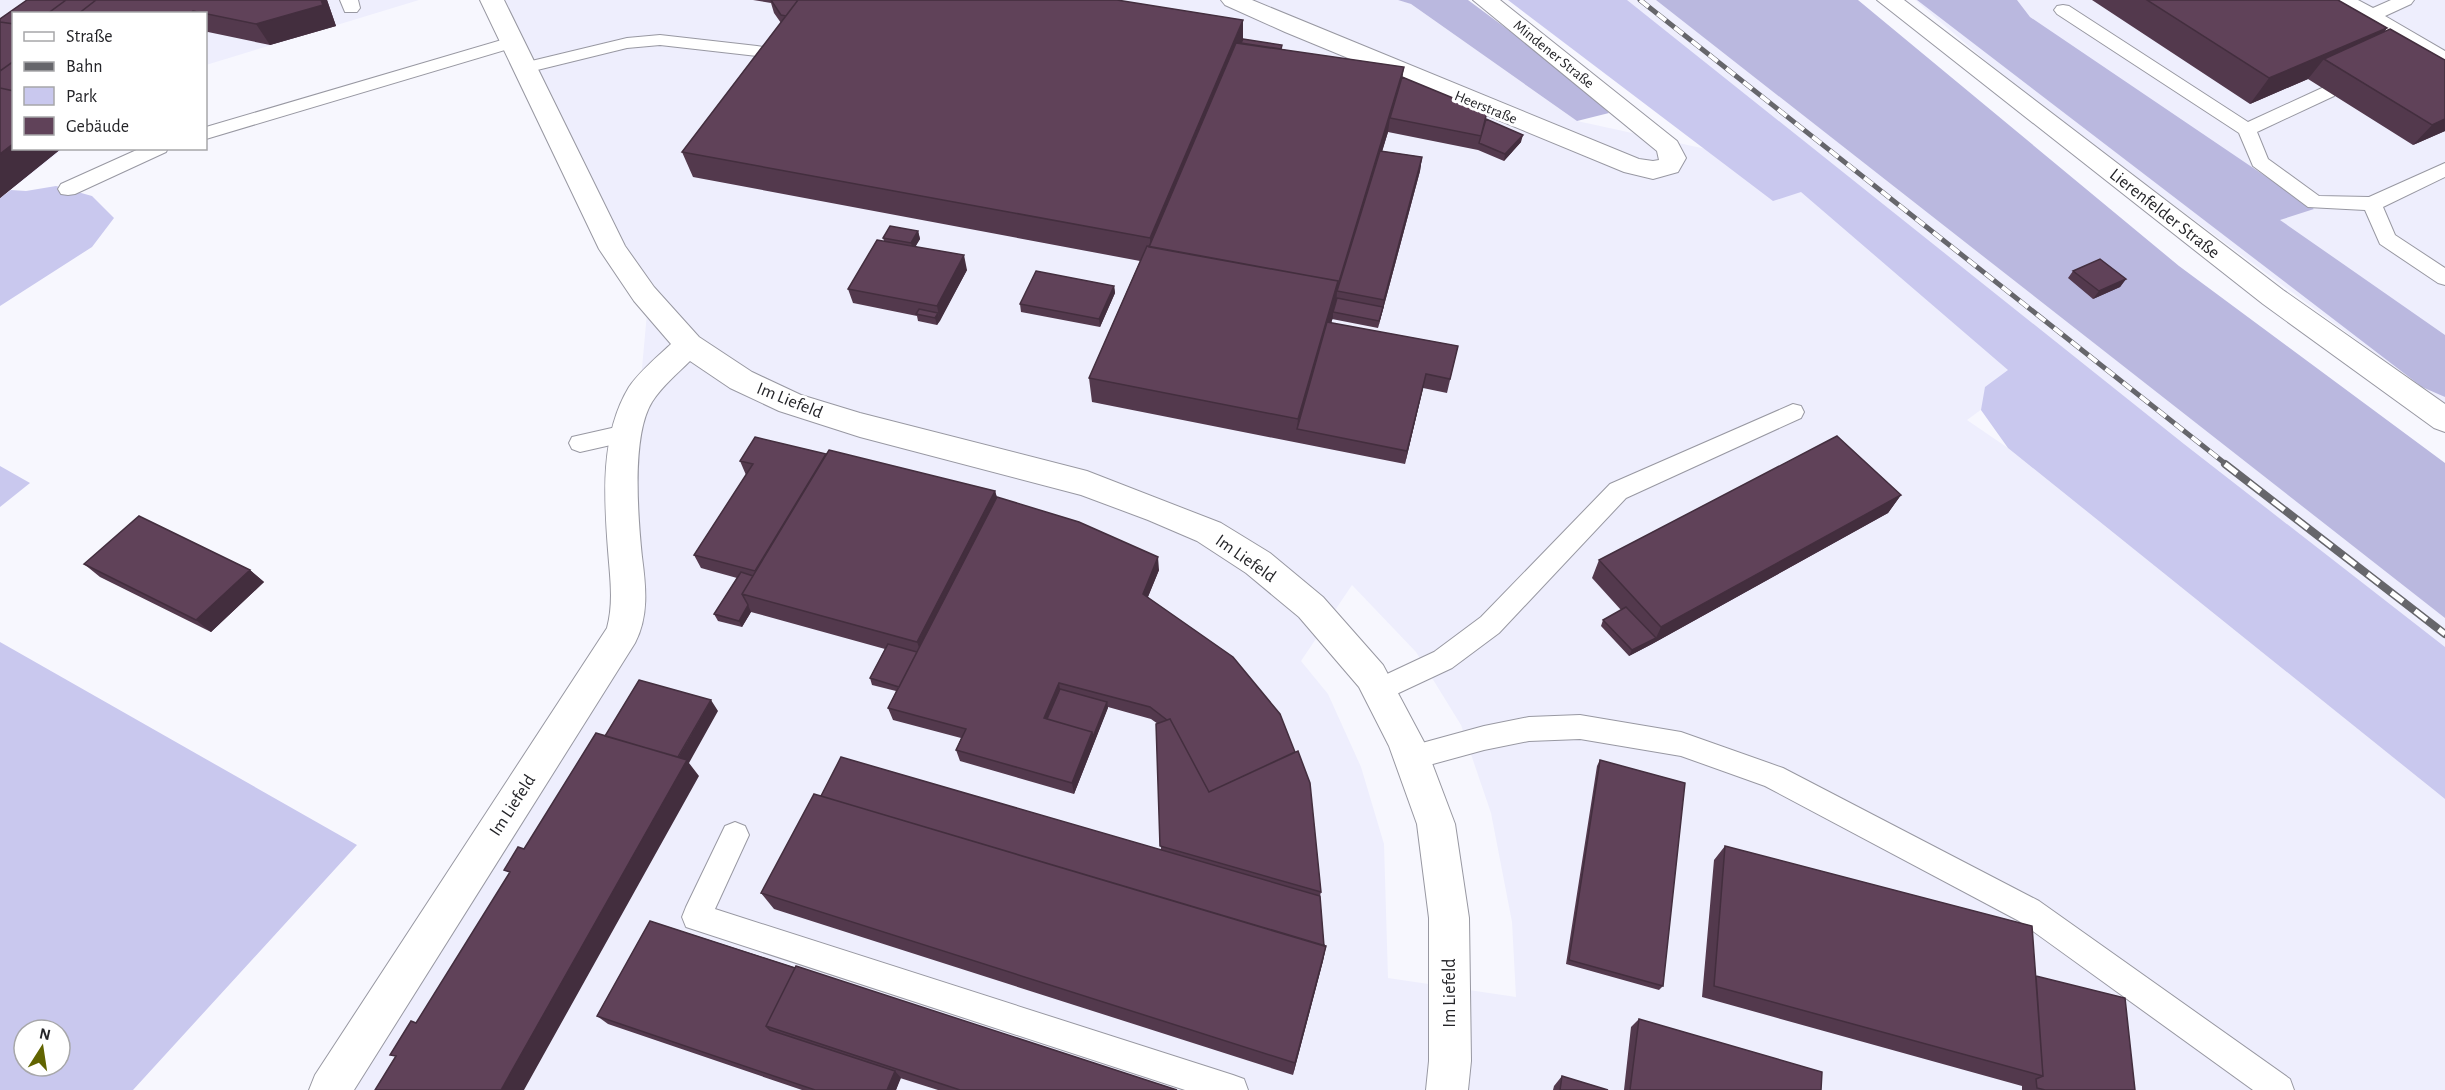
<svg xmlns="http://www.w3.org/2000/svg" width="2445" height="1090" font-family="'Alegreya Sans',sans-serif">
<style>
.built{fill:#eeeefd;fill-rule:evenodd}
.green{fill:#c9c8ee;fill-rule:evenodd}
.forest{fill:#bab8df}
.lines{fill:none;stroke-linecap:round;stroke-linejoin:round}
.lane-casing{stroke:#9898a2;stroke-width:2}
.street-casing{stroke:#9898a2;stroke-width:2}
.lane{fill:#fff;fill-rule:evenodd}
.street{fill:#fff;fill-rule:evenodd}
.rail-far1-casing{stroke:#66666b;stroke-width:5}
.rail-casing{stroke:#66666b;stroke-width:8}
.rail-far1{stroke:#fff;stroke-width:4;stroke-dasharray:11;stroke-linecap:butt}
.rail{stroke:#fff;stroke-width:5;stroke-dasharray:15;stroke-linecap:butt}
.wall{fill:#53394d}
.shaded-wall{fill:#432e3e}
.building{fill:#604259;stroke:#432e3e;stroke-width:1.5}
.labels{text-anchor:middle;stroke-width:6;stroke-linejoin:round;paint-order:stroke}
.far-street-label{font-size:15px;fill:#242428;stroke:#fff}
.street-label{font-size:18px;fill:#242428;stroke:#fff}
</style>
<rect width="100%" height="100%" fill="#f7f7fe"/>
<path class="built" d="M0,0h419l-213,65v-51h-192v134l49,1 -63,49z
M504,0h894l13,4 166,117 129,28 40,-15 285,239 -64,47 41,28 437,351v291h-2107l290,-455 8,-201 13,-143 -29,-46zM1352,585l64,67 45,73 30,88 21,109 4,75 -128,-19 -4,-134 -23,-77 -33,-73 -27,-33z
M1598,0h94l753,598v102z
M1915,0h530v405l-415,-306z"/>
<path class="green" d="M1508,0h119l557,444 261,203v152l-437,-351 -27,-38 4,-23 23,-17 -207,-178 -28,9z
M56,186l36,10 22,22 -22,29 -92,59v-108l11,-8 15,1z
M0,466l30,17 -30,24z
M0,642l357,203 -224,245h-133zM24,1030h36v36h-36z"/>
<path class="forest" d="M1398,0h70l101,75 40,38 -32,8 -166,-117z
M1656,0h202l321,266 266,197v155z
M1917,0h100l13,17 284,192 -34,11 165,115v62l-23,-10z"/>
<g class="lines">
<defs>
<path id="lane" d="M340,0h18l2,8 -3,4h-12z
M2337,0h21l15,8 18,-8h23l-3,4 -26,12 60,35v12l-105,-59z
M2063,5l6,1 179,116 74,-34h12l3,4 -3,4 -77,36 11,27 51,37 50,1 76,-34v14l-62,30 12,28 50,33v17l-7,-2 -58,-39 -15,-34 -57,-3 -55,-41 -14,-33 -182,-119 -3,-4 3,-4z
M660,35l97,11 6,1 3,4 -3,4 -6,1 -97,-11 -33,3 -102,25 -6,-1 -3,-4 3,-4 108,-26z
M512,37l6,1 3,4 -3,4 -312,93v-12z
M141,148h27l-2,4 -91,42 -7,1 -7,-1 -3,-5 3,-5z
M1793,404l8,2 3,6 -3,6 -175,80 -127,135 -47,35 -64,30 -9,3 -9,-3 -4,-8 4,-8 64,-30 47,-35 129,-133z
M625,425l8,3 3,6 -3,6 -53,12 -8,-3 -3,-6 3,-6z
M1580,715l101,17 102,36 256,133 251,178 4,11h-41l-234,-169 -254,-135 -84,-30 -101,-17 -51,2 -45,9 -73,20 -9,-3 -4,-9 4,-9 9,-3 73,-20 45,-9z
M735,822l10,4 4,9 -34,74 518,166 11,4 4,11h-63l-499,-163 -4,-10 4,-10 39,-81z"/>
<path id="street" d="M480,0h24l121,246 29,41 45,50 53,35 49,23 59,18 227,58 134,52 49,30 53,44 60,68 41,77 31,82 14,94 2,143 -3,29h-42l3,-29v-143l-12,-94 -28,-78 -30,-59 -60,-70 -53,-44 -49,-32 -49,-21 -67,-25 -221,-58 -81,-26 -49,-23 -40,-27c-13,13 -28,25 -38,41 -21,34 -14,116 -10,155 4,30 7,59 -7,86l-281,447h-45l6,-15 292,-447c7,-26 3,-51 1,-78 -4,-53 -8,-115 21,-163 11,-16 28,-30 42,-43l-37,-43 -35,-52z
M1221,0h31l387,159 14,2 6,-1 -2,-9 -184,-151h27l177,141 9,17 -8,14 -25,7 -29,-7 -339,-140 -60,-27z
M1877,0h27l379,290 162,114v28l-11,-4 -171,-124z"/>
</defs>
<use href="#lane" class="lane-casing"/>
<use href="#street" class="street-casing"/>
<use href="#lane" class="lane"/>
<use href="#street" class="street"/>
<defs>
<path id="rail-far1" d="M1640,0l587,465"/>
<path id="rail" d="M2225,464l220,170"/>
</defs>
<use href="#rail-far1" class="rail-far1-casing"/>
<use href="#rail" class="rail-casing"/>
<use href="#rail-far1" class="rail-far1"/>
<use href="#rail" class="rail"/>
</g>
<path class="wall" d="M27,0h300l9,26 -66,19 -62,-13 -2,1v-19h-192v134h48l-62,50v-179z
M753,0h364l126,39 39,10 121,28 83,42 35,23 -17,19 -26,-11 -90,-18 -6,19 40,6 -2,14 -42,157 -46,-9 1,-2 -2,6 127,23 -11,47 -24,-5 -18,76 -313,-62 -3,-24 51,-117 -447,-84 -11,-25 99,-129 -7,-10 -3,-10z
M2092,0h246l49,28 -3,4 61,28v71l-32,14 -105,-66 -58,25z
M918,231l2,8 -5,7 52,24 -30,55 -19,-4 -1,-5 -64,-13 -5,-14 36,-48 -1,-3z
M2073,271l53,8 -6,8 -27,12 -25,-21z
M1114,286l1,7 -15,34 -79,-15 -1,-8z
M826,454l169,37 2,6 162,73 -11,27 173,295 -1,4 4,50h2l-3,15 -30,114 -519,-166 -13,-16 60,-97 340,54 -5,-126h2l-7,-5 -43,-12 -34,87 -114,-33 -4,-11 5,-12 -68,-18 -5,-12 8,-17 -24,-6 -2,-7 15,-29 -134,-37 -9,15 -24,-6 -4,-7 23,-36 -36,-10 -7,-13 52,-80 -6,-14z
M1901,495l-13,18 -236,131 -23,12 -28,-30 2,-6 18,-10 -29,-32 7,-18z
M84,564l166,6 14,12 -53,50 -111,-55z
M1600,760l63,226 -4,4 -93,-26 31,-198z
M1725,846l311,130 99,114h-113v-4l-320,-89 12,-137z
M650,921l527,169h-239l-38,-12 -4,12h-94l-194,-66 -11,-8z
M1639,1019l182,71h-197l7,-63z
M1562,1076l46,14h-55l1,-4z"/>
<path class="shaded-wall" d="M321,0h6l9,26 -66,19 -14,-21z
M1243,20v25l-92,207 -1,-14z
M2387,28l-20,26 -43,5 -16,20 -58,25 19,-26z
M1404,67l-3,21 -11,30 -2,14 -48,160 -3,-1 -1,15 -3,6v5l-33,112h-3l1,-10 40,-138z
M2445,119v12l-32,14 19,-20z
M1523,135l-2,7 -17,19 1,-7z
M14,143v5h48l-62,50v-44z
M1422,157l-2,14 -42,157 6,-28z
M918,231l2,8 -7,12 -2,-8z
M964,255l3,15 -27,51 -3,-15z
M2126,279l-6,8 -27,12 6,-8z
M1114,286l1,7 -15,34 -1,-8z
M938,313l2,8 -3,4 -2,-7z
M1426,374l-3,14 -18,76 2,-13z
M995,491l5,19 -79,143 -4,-11z
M1901,495l-13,18 -236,131 -23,12 3,-6 24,-12 5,-11z
M1158,557l1,13 -15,36 -1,-12z
M250,570l14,12 -53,50 -15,-12z
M748,605l3,7 -9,15 -3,-6z
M1059,683l2,12 -12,30 -5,-7z
M711,700l7,11 -29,52 10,13 -175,314h-23l175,-329z
M1107,702l1,6 -34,86 -2,-11 20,-51z
M1326,946l-3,15 -30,114 2,-12z
M895,1071l6,7 -5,12h-9z"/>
<path class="building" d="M27,0h39l-19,14h-33v10l-14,-2v-3z
M66,0h30l-18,14h-31z
M96,0h225l2,5 -67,19 -63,-13 -3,3h-112z
M771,0h27l-12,16 -5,-1z
M798,0h319l126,20 -93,218 -468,-86z
M2147,0h191l49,28 -118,50z
M0,22l14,2v37l-14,10z
M2390,29l55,31v59l-13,6 -108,-66z
M1243,39l39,6 -1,4 -40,-6z
M1236,43l168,24 -66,218v-4l-189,-34z
M14,61v30l-14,-3v-17z
M1402,77l85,35 -6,24 -91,-18z
M0,88l14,3v52l-14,11z
M1486,119l37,16 -18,19 -26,-11z
M1380,151l42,6 -38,143 -47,-9z
M890,226l28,5 -7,12 -28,-5z
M877,240l87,15 -27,51 -89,-17z
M1147,246l191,35 -40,138 -209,-41z
M2100,259l26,20 -27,12 -26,-20z
M1036,271l78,15 -15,33 -79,-15z
M1337,298l46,9 -4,14 -46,-9z
M919,309l19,4 -3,5 -19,-4z
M1327,322l131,24 -8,33 -24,-5 -19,77 -110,-22z
M1837,436l64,59 -240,132 -62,-67z
M755,437l71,17 -71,117 -61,-16 59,-91 -13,-3z
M829,450l166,41 -78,151 -175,-48z
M997,497l82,25 79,35 -15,37 90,63 47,57 15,38 -86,40 -39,-73 -3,1 -17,-13 -91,-24 -15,35 48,14 -20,51 -116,-33 10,-21 -78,-21z
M139,516l111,54 -54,50 -112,-56z
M741,572l12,4 -11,18 6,11 -9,16 -25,-7z
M1626,607l30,31 -24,12 -29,-30z
M888,644l29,8 -18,35 -29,-9z
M639,680l72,20 -33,57 -73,-21z
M1060,689l47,13 -14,35 -1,-5 -45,-13z
M1170,719l39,73 89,-41 12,32 11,109 -161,-46 -4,-122z
M596,733l91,27 -186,330h-126l21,-34 -6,-1 21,-34 5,2 94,-151 -6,-2 14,-23 6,2z
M841,757l479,139 4,50 -503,-150z
M1600,760l85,23 -22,203 -94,-26z
M814,794l512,152 -31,117 -534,-170z
M1725,846l307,80 11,150 -329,-90z
M650,921l145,47 -29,58 4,4 125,41 -8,19h-72l-218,-74z
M796,966l381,124h-217l-194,-64z
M2036,976l89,22 10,92h-90l-8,-2 -1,-9 7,-3z
M1639,1019l183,53 -1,18h-191z
M1562,1076l46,14h-48z"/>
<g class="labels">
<g class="far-street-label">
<text transform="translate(1554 54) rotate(39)" y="5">Mindener Straße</text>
<text transform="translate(1486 107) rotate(22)" y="5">Heerstraße</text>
</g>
<g class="street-label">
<text transform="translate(2165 213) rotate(38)" y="6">Lierenfelder Straße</text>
<text transform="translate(790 400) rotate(22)" y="6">Im Liefeld</text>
<text transform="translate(1246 558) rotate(35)" y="6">Im Liefeld</text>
<text transform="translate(512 805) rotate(-57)" y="6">Im Liefeld</text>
<text transform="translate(1449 993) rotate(-90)" y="6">Im Liefeld</text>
</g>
</g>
<rect x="12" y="12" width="195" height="138" fill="#ffffff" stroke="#a7a7a9" stroke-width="1.5"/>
<rect x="24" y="32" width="30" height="9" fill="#ffffff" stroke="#a7a7a9" stroke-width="1.5"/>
<text x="66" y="42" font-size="18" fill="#242428">Straße</text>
<rect x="24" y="62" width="30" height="9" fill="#66666b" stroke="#a7a7a9" stroke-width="1.5"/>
<text x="66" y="72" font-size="18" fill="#242428">Bahn</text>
<rect x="24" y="87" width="30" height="18" fill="#c9c8ee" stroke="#a7a7a9" stroke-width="1.5"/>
<text x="66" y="102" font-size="18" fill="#242428">Park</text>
<rect x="24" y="117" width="30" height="18" fill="#604259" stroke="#a7a7a9" stroke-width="1.5"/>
<text x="66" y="132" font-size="18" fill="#242428">Gebäude</text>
<g transform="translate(42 1048) rotate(12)"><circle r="28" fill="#ffffff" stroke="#a7a7a9" stroke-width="1.5"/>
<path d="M0-4.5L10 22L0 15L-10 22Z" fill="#616400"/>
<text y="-9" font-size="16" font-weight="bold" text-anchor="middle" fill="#242428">N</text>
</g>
</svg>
